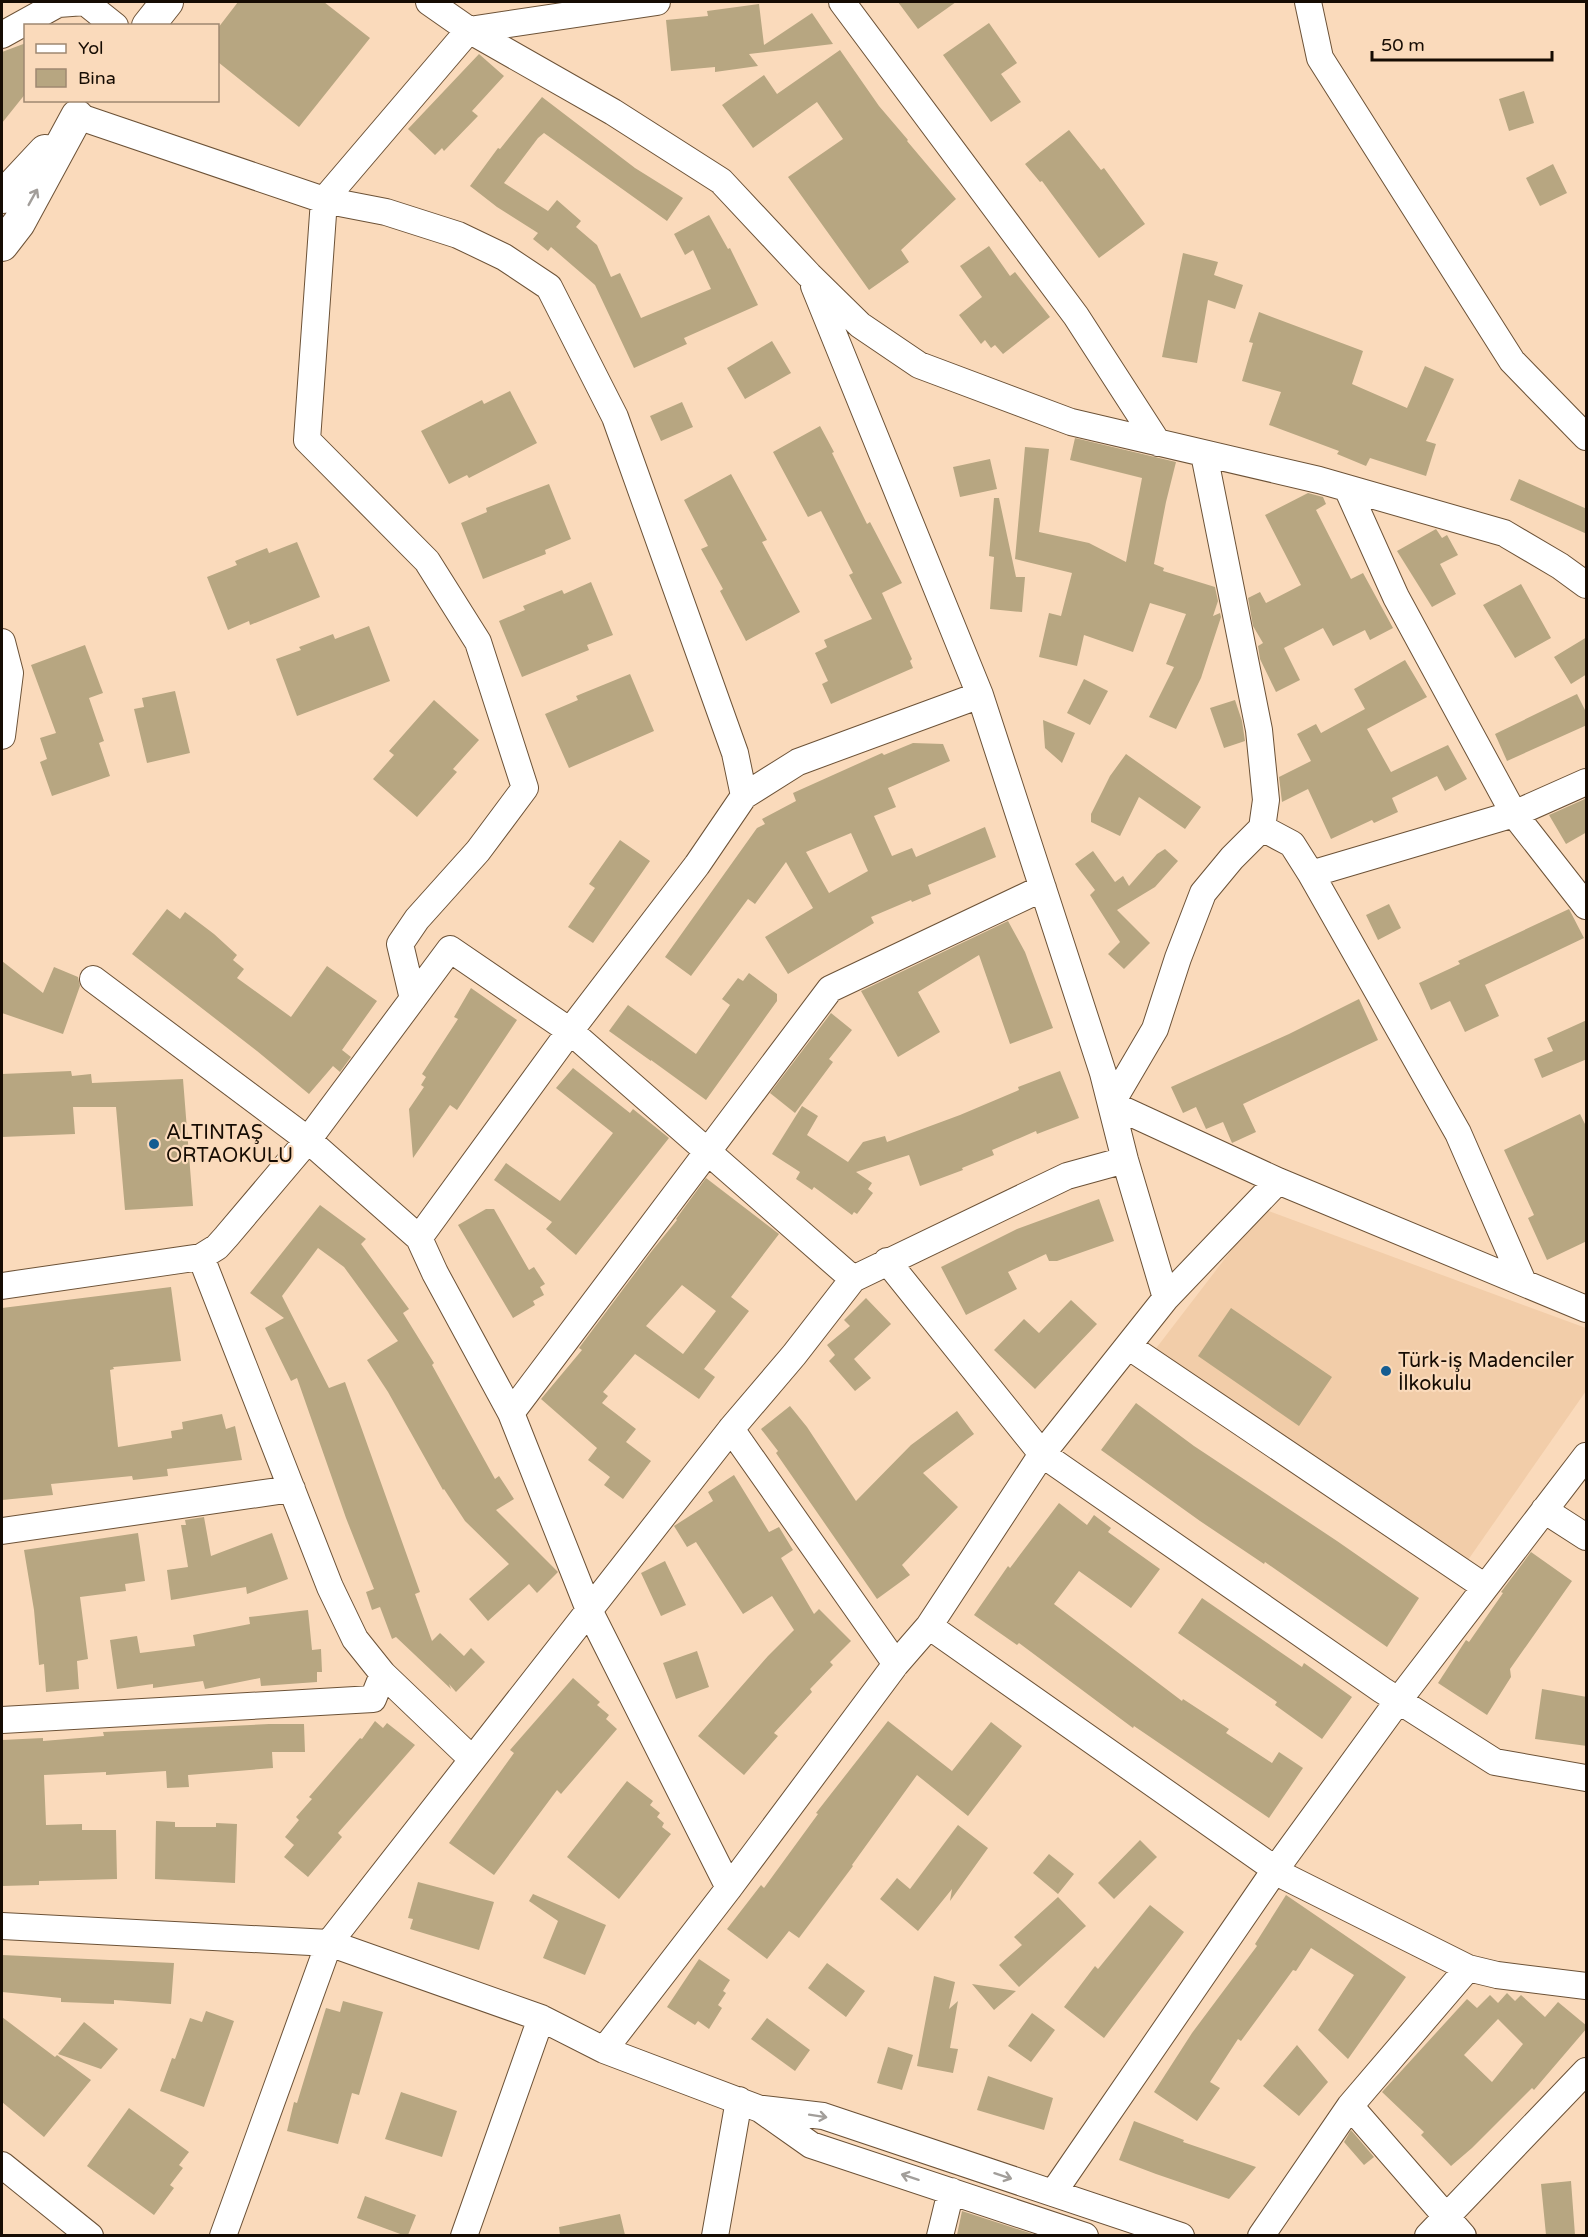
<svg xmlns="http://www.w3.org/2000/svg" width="1588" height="2237" font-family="'Varela Round',sans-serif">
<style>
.built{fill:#f2cda9}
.building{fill:#b7a681;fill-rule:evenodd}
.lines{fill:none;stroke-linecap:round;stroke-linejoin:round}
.minor-casing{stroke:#6c5237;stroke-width:28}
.major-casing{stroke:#6c5237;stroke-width:34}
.minor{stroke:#fff;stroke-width:26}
.major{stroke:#fff;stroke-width:32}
.oneway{stroke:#a29e9a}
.poi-dot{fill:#155c91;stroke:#fadabb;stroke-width:2}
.labels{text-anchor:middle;stroke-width:4.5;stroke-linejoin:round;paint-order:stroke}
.poi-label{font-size:20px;fill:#160c03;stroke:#fadabb;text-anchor:start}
</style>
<rect width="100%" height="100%" fill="#fadabb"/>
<path class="built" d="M1263,1209l323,119v63l-118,169 -314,-209z"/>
<path class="building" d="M238,2h86l46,36 -71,89 -81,-65v-34z
M898,2h58l-38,27z
M759,4l5,41 48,-32 21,31 -84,10 9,12 -43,6v-5l-44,4 -5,-51 42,-4 -1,-5z
M989,23l28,40 -16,11 20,28 -30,20 -48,-67z
M26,43v50l-24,30v-71z
M840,50l39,56 29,34 -1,1 49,58 -55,51 8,12 -40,28 -81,-113 55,-38 -26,-37 -64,46 -31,-43 42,-30 13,19z
M479,54l25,22 -32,35 6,5 -34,35 -2,-3 -7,7 -27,-26z
M1524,91l10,32 -25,8 -10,-32z
M542,97l93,71 48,30 -16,23 -123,-88 -6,5 -34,45 44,28 9,-11 24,21 -5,6 21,18 14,32 9,-4 21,45 70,-29 -18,-39 -8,5 -11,-21 35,-19 19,34 2,-1 28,57 -74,33 3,6 -53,24 -39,-83 -44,-38 -3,4 -15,-12 5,-6 -41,-26 -27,-21 28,-38 2,1z
M1069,130l32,40 3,-2 41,56 -46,34 -57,-77 -2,1 -15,-18z
M1553,164l14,29 -27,13 -14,-28z
M989,246l21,30 5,-4 35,45 -47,37 -8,-9 -4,3 -6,-8 -4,4 -22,-29 23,-18 -22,-31z
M1183,253l35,9 -4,13 29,10 -8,24 -27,-9 -11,63 -35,-6z
M1259,312l104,39 -11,33 55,24 18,-42 29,13 -28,62 10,3 -10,32 -56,-18 -4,8 -29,-12 2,-3 -70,-26 12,-33 -39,-11 11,-38 -4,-1z
M772,341l19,32 -46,26 -18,-31z
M510,391l27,52 -68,35 -2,-3 -18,9 -28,-53 61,-31 2,4z
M682,402l11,25 -32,14 -11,-25z
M820,426l14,26 -2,1 35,71 3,-2 32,61 -20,10 30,66 -2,2 3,7 -82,36 -9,-20 6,-3 -13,-28 12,-6 -3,-7 48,-21 -23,-44 4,-2 -32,-62 -13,6 -35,-65z
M1075,438l101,24 -10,40 -12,62 10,4 -1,3 52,16 3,14 -5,15 7,-3 1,4 -20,61 -25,51 -27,-12 25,-50 -8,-3 20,-50 -36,-11 -17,49 -49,-17 -7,31 -38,-9 10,-44 12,3 11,-43 -57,-14 10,-112 24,2 -10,83 50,11 37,19 16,-84 -72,-18z
M990,459l7,30 -37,8 -7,-30z
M731,474l36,66 -5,2 38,70 -54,29 -26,-50 3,-2 -22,-40 7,-3 -24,-46z
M1519,479l68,30v25l-77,-34z
M549,484l22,55 -26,11 1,4 -63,25 -22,-56 26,-11 -1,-4z
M1308,493l15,4 3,7 -10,6 35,69 12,-6 30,55 -23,12 -5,-10 -32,16 -10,-18 -39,20 16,32 -24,12 -16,-33 -2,-13 5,-3 -10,-17 -5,-28 12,-6 6,11 35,-18 -36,-70z
M994,498h5l17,79h9l-3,35 -32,-3 4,-52 -5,-1z
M1436,529l6,9 5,-3 11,20 -18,9 16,30 -24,13 -35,-56z
M297,542l23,55 -70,28 -1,-4 -21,9 -21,-53 30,-12 -2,-4 32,-13 2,5z
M591,582l22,53 -26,10 2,5 -67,27 -23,-56 26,-11 -2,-4 39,-16 2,4z
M1521,584l30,54 -36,20 -32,-53z
M369,626l21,55 -93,35 -21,-57 25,-9 -2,-3 34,-13 2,5z
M1587,637v37l-16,10 -17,-27z
M85,645l18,48 -14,5 15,43 -5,2 11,33 -58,20 -12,-34 7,-3 -7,-21 16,-5 -25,-68z
M1405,660l22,37 -60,32 24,43 57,-27 19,34 -22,12 -8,-15 -45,22 6,14 -24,11 -2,-3 -41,19 -23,-50 -26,13 -3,-25 32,-16 -14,-27 19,-10 5,9 44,-24 -11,-20z
M630,674l24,57 -85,37 -24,-54 33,-14 -2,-4z
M1084,679l24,12 -18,34 -23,-12z
M175,691l15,62 -43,10 -13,-54 10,-2 -2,-9z
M1577,694l10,20v11l-80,36 -12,-27z
M434,700l45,40 -26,29 4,3 -40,45 -44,-38 21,-24 -5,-4z
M1235,700l7,21 3,20 -21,7 -14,-40z
M1043,720l32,13 -13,30 -17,-15z
M913,743l30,1 7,17 -62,27 8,19 -22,9 18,40 20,-8 4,9 69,-30 11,30 -68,28 3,9 -19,8 -1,-2 -40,17 3,6 -86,51 -23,-37 48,-29 -27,-46 -31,42 -7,-5 -57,77 -26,-19 92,-129 8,-4 -3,-5 34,-18 -3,-8 89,-40 2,2zM851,833l17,38 -39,22 -23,-41z
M1126,754l75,53 -16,22 -46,-32 -19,39 -29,-14v-8l19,-38z
M1587,798v34l-21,12 -17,-29z
M620,840l30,21 -57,82 -25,-16 27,-39 -6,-4z
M1165,849l13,12 -23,26 -38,23 33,33 -26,26 -16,-15 12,-12 -30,-47 5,-5 -20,-26 18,-13 22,31 8,-6 6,10 28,-32z
M1389,904l12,24 -23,12 -12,-25z
M167,909l13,10 5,-7 29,22 23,21 -4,5 11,9 -7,9 54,39 36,-51 50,35 -35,49 9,7 -11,15 -7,-6 -24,28 -52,-43 -125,-97z
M1569,909l15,29 -99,47 14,31 -34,16 -15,-31 -19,9 -12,-27 41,-19 -2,-3z
M1008,921l17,31 28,76 -43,16 -31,-89 -61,37 22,40 -42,25 -37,-66z
M2,961l41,32 11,-26 24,10 2,9 -17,48 -61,-21z
M749,973l28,21v7l-71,99 -55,-40v1l-42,-30 19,-26 68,49 34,-49 -8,-6 16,-21 5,3z
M471,988l46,32 -60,90 -7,-5 -37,53 -4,-49 15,-22 -3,-2 5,-8 -4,-3 36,-55 -4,-2z
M1359,999l19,41 -135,64 13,28 -24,11 -9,-21 -17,7 -10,-22 -13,6 -12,-26 118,-53z
M831,1013l21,17 -23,29 4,3 -38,51 -25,-20z
M1587,1020v39l-45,19 -8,-19 19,-8 -6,-13z
M573,1068l57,45 3,-4 36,29 -93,117 -30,-26 6,-7 -58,-42 12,-17 54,38 53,-68 -57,-45z
M71,1071l1,5 19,-2 1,9 91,-4 10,127 -68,4 -9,-103h-43l2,27 -73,3v-63z
M1060,1071l19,47 -42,16 -1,-3 -44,19 2,5 -32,13 1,2 -43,16 -11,-31 -53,17 16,11 -4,6 5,4 -16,21 -3,-2 -2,3 -38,-28 -2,3 -16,-11 4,-7 -28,-18 30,-48 16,10 -11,19 41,27 15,-20 22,-6 2,6 73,-27 59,-25 -1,-3z
M1580,1114l7,14v113l-40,19 -19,-42 6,-3 -30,-65z
M706,1178l73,56 -48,63 18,14 -45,58 11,8 -16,22 -64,-45 -32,38 5,4 -6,7 34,26 -10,13 25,19 -28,38 -19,-14 6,-8 -22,-17 9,-12 -56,-49 41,-49 -3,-2 72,-96 26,-32 -1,-1zM682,1285l34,26 -33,43 -37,-28z
M1099,1199l15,42 -57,20h-8l-3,-7 -38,18 9,17 -51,26 -25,-48 76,-38z
M320,1205l46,34 -5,5 48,65 -6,4 31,50 -2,2 63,114 4,-3 15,23 -18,11 62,62 -21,21 -8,-9 -41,37 -19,-22 40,-35 -44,-43 -21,-32 -1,1 -55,-98 -21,-32 31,-19 -54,-74 -26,-19 -36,48 47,92 16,-6 75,210 -5,2 17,47 8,-8 24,23 7,-8 14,14 -29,30 -7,-8 2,5 -55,-52 -4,2 -12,-32 -8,3 -6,-18 8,-3 -28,-71 -49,-140 -6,3 -26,-53 19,-10 -34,-25z
M486,1209h8l35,61 5,-3 11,17 -5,3 4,8 -11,6 2,4 -22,13 -55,-93z
M171,1287l10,74 -68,6 1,2 -4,1 8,77 54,-9 -1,-7 12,-2 -1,-7 40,-8 4,15 9,-3 7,34 -75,9 1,7 -35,4 -1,-4 -81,8 2,11 -51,5v-192z
M866,1298l25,26 -37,35 17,19 -16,13 -26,-30 6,-6 -8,-10 23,-19 -6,-6z
M1071,1300l26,24 -62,65 -41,-39 30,-31 15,14z
M1231,1308l101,69 -33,49 -101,-70z
M1136,1403l58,43 143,95 82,57 -32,49 -122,-85 -1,2 -64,-43 -99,-71z
M790,1406l17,21 49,74 55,-56 46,-34 17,23 -51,39 35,34 -56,58 8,10 -33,24 -101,-146 2,-2 -17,-22z
M734,1475l35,57 10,-5 14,23 -12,8 33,56 5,-5 32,32 -21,21 3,3 -23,24 2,3 -38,41 4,3 -34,39 -46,-39 70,-80 26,-26 -22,-34 -29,18 -47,-72 -9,5 -13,-21 39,-25 -5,-9z
M1059,1503l28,22 7,-10 17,13 -3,4 52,37 -29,39 -52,-37 -25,33 128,97 1,-2 46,30 -3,4 46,30 7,-11 24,16 -34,50 -135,-92 -1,2 -114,-85 -2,2 -43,-30 34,-49 2,2z
M204,1517l7,39 61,-23 16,46 -41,15 -1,-7 -75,13 -4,-30 21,-3 -7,-42h5l-1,-5z
M138,1533l7,48 -20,3 1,7 -46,6 8,62 -11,2 2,28 -33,3 -2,-28 -5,1 -5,-55 -10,-60z
M1531,1552l41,29 -62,88 1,8 -24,38 -49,-32 28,-43 3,2 34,-49 -2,-1z
M665,1561l21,44 -25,11 -20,-43z
M1202,1598l100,69 2,-4 48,34 -30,42 -47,-34 2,-3 -99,-69z
M308,1610l4,40 9,-1 1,23h-5v10l-56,4 -1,-8 -55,11 -2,-8 -50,7v-4l-36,5 -7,-49 27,-4 3,17 55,-7 -2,-11 57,-11 -1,-7z
M697,1651l12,36 -33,12 -13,-36z
M573,1678l27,24 -3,3 12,10 -3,4 11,10 -56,65 -4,-4 -63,85 -45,-32 65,-90 -4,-3z
M1542,1689l45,8v49l-52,-7z
M375,1721l8,7 4,-5 28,22 -77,88 4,4 -34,40 -24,-20 10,-12 -9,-8 14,-17 -3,-3 16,-18 -3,-2 51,-59 2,1z
M888,1721l64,50 39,-49 31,24 -54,70 -51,-41 -65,90 1,1 -54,72 -10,-7 -22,28 -40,-30 34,-44 3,3 54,-74 -2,-1z
M269,1724h35l1,28h-33l1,16 -85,7 1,12 -22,1 -1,-17 -60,4v-3l-62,3 2,50 36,-1v6h34l1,49 -78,2v4l-37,1v-146l41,-2v3l61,-5 -1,-4z
M627,1781l26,20 -3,4 10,8 -3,4 7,6 -2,4 9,7 -52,65 -52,-42z
M156,1821l19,1v5h41v-4l21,1 -2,59 -80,-4z
M958,1825l30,23 -38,53 2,-12 -34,42 -38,-32 17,-21 13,11z
M1140,1840l17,17 -43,42 -16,-16z
M1049,1854l25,20 -16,20 -25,-21z
M418,1882l76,20 -15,48 -69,-21 3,-10 -5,-1z
M533,1894l73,31 -21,50 -42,-17 15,-37 -29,-20z
M1286,1895l120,82 -58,82 -30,-29 36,-55 -43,-27 -15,23 -3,-1 -52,71 -3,-2 -28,43 10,6 -23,33 -43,-29 38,-59 65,-87 -2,-2z
M1058,1897l28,29 -67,61 -20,-22 23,-20 -8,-8z
M1150,1905l34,27 -80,106 -40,-31 31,-41 3,3z
M2,1955l172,8 -3,41 -57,-4v4l-53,-2v-4l-59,-6z
M699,1959l31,21 -7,11 3,2 -8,12 4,3 -13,21 -11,-8 -3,4 -28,-18z
M827,1963l38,28 -19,26 -38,-29z
M934,1976l21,6 -6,27 9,-8 -8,47 8,1 -5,24 -36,-7z
M972,1984l44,7 -22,19z
M1507,1993l8,8 6,-6 24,22 13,-15 29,24v2l-53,62 -2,-2 -60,60 -21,18 -30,-31 3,-3 -42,-40 85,-93 10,9 13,-13 8,8zM1498,2019l25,25 -31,38 -28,-27z
M343,2001l40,11 -24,83 -7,-2 -14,51 -51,-13 7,-29 3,1 29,-95 14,4z
M206,2011l28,10 -30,86 -44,-16 12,-33 3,1 15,-41 12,4z
M1032,2013l23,17 -24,32 -23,-16z
M2,2017l53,40 2,-2 34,25 -47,57 -42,-35z
M767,2018l43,32 -15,21 -44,-32z
M84,2022l34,27 -17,20 -43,-15z
M1297,2045l31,37 -29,34 -36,-30z
M888,2047l25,8 -11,35 -25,-7z
M988,2076l65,22 -9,32 -67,-20z
M401,2092l56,19 -15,46 -57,-18z
M129,2108l60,44 -10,13 4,3 -13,17 4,3 -20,27 -67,-49z
M1134,2121l50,19 -1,2 73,25 -27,32 -73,-25 -37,-14z
M1351,2130l23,27 -10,8 -20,-23z
M1571,2181l4,54h-29l-5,-51z
M365,2196l51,19 -8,20h-5l-46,-17z
M962,2211l74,24h-79z
M620,2214l5,21h-65l-1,-8z"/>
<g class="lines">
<defs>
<path id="minor" d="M429,2l40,28 144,82 108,69 88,94 51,50 59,40 152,57 248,58 185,53 56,33 26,19
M842,2l234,314 82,127
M1308,2l12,56 192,303 74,76
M2,35l56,-31 27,-2 30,24
M77,116l247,84 62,12 72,23 46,22 45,30 66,130 120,336 9,43 -47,69 -127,166 -151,207
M814,286l166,409 123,378 22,87 41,138
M1204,454l55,276 7,70 -4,28 -30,30 -29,35 -25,65 -23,71 -44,75 167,77 308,128
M1347,488l49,109 118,217 72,92
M2,642l8,31 -8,63
M744,796l54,-34 182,-67
M1262,828l30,16 19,30 147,259 65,149
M1311,874l203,-60 72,-32
M413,999l-13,-55 17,-25 61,-68 47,-63 -47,-146 -51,-81 -120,-121 17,-240 145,-170 188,-28
M201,1257l129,330 25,52 28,35 89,85
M887,1261l155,193 340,236 113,72 91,16
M2,1286l199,-29 16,-10 9,-10 82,-97 -215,-161
M1128,1346l357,241
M511,1413l319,-424 213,-101
M731,1429l165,235
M1544,1510l42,27
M2,1531l290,-42
M929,1626l357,251 182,91 29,7 89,11
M2,1720l371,-21 10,-25
M729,1888l-140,-278 -78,-197 -76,-140 -16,-35 -111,-98 142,-191 120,82 283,248
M2,1926l327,17 212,75 63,32 156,59 51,36 274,91
M604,2050l125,-162 167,-224 33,-38 113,-172 124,-156 112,-117
M1350,2106l113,130
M763,2109l60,7 358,120
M2,2165l88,71
M1053,2193l222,-323 123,-169 188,-245
M223,2236l106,-293 402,-514 63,-74 59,-76 214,-103 58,-16
M464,2236l77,-218
M715,2236l24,-136
M940,2236l11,-45
M1261,2236l89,-130 118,-138
M1428,2236l158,-165"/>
<path id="major" d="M148,26l19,-24
M2,197l43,-46
M2,245l17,-22 58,-107"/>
</defs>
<use href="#minor" class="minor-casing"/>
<use href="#major" class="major-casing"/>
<use href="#minor" class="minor"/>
<use href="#major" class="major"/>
</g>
<defs><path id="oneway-shaft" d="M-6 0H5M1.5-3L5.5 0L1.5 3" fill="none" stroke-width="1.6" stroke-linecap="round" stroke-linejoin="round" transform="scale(1.5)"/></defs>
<g class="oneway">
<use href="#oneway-shaft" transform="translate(33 197) rotate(-61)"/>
<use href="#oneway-shaft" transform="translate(818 2116) rotate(9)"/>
<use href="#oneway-shaft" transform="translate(1003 2176) rotate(18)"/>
<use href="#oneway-shaft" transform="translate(910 2177) rotate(-162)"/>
</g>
<g class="poi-dot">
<circle cx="154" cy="1144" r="6"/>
<circle cx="1386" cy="1371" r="6"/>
</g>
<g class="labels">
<g class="poi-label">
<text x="166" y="1139">ALTINTAŞ<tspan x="166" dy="23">ORTAOKULU</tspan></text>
<text x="1398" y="1367">Türk-iş Madenciler<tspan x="1398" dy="23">İlkokulu</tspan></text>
</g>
</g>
<rect width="1588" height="2237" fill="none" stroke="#160c03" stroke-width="6"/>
<rect x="24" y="24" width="195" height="78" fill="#fadabb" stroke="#9f8871" stroke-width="1.5"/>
<rect x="36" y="44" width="30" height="9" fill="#ffffff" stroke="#9f8871" stroke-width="1.5"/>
<text x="78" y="54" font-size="18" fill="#160c03">Yol</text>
<rect x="36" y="69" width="30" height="18" fill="#b7a681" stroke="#9f8871" stroke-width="1.5"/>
<text x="78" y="84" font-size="18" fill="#160c03">Bina</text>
<path d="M1372 51v9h180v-9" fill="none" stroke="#160c03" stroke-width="3"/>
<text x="1381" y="51" font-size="18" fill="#160c03" stroke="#fadabb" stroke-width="4.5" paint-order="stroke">50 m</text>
</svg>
